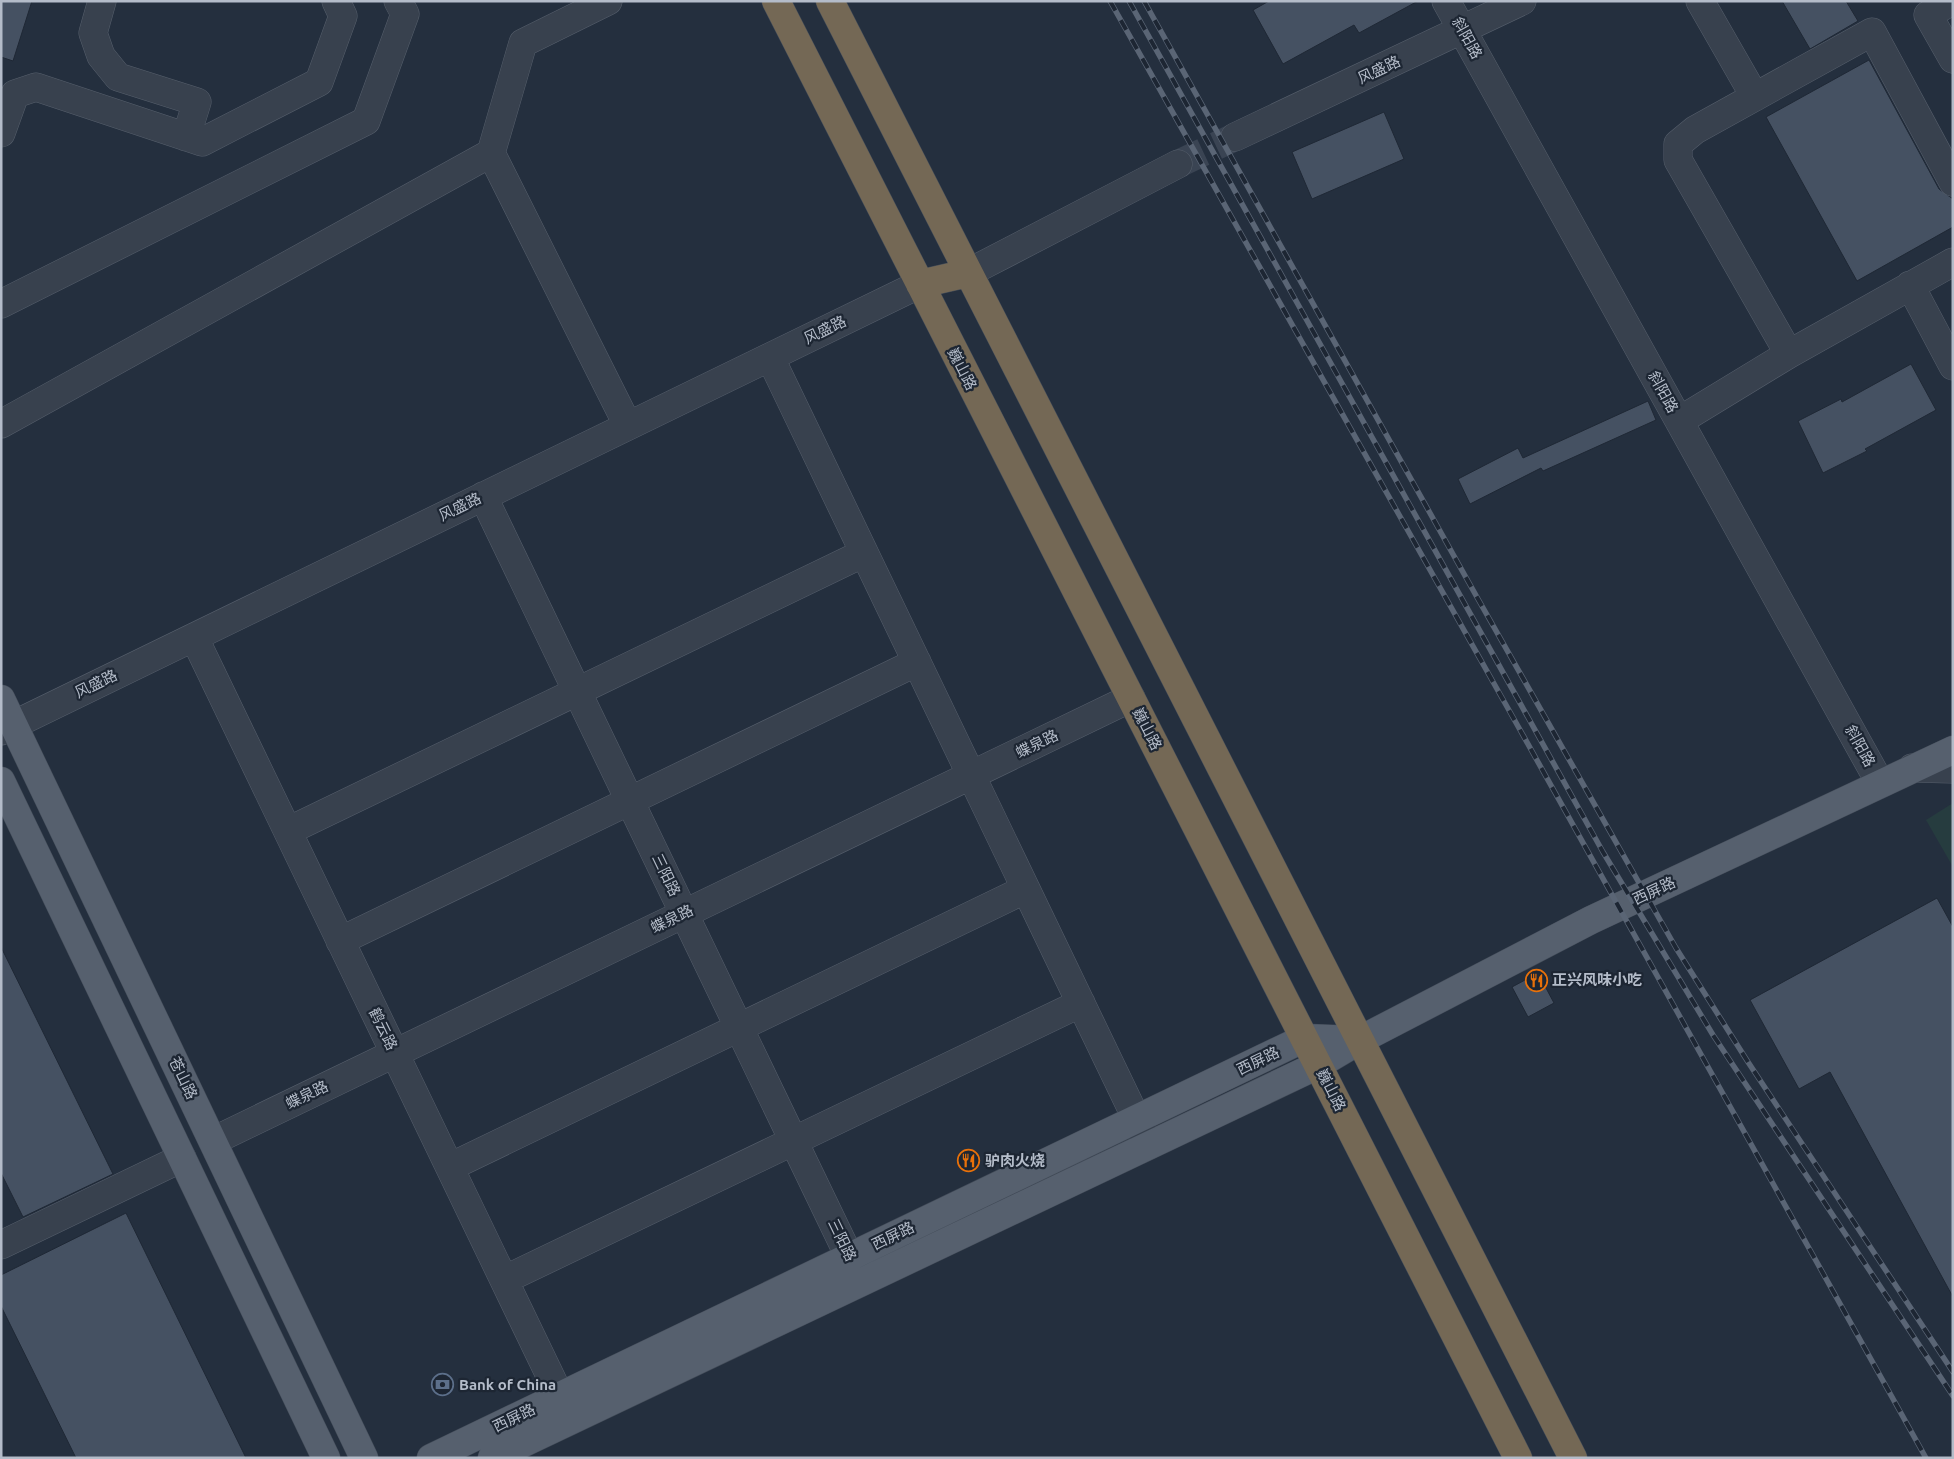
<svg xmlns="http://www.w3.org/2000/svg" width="1954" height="1459" font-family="Ubuntu,'Noto Sans SC',sans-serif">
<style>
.green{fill:#263c3f}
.building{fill:#455162;stroke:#1f2835}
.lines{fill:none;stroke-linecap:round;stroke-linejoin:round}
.minor-tunnel{stroke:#3a4453;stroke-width:28;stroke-dasharray:28 14;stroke-linecap:butt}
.minor-casing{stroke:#565f6c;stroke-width:29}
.major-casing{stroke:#414a57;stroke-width:29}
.highway-casing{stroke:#434c59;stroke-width:29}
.minor{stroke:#38414e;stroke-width:28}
.major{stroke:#56606e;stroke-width:28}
.highway{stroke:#746855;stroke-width:28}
.rail-casing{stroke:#5a6575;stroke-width:5.5}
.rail{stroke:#1d2633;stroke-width:4;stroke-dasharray:11;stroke-linecap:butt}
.labels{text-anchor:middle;stroke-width:4.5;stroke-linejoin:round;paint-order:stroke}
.street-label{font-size:15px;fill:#b4bcc9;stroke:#1d2633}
.poi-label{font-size:15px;font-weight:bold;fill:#b4bcc9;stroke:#1d2633;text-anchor:start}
</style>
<rect width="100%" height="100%" fill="#242f3e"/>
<path class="green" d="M1953,803v64l-27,-47z"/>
<path class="building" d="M1,1h31l-19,60 -12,-4z
M1269,1h149l-59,32 -5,-8 -71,39 -30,-54z
M1782,1h64l12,20 -48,28z
M1869,60l70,129 14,10v28l-96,54 -91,-164z
M1384,112l20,47 -92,40 -20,-47z
M1911,364l25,46 -71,39 2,2 -44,22 -25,-52 43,-22 1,3z
M1648,401l8,19 -113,51 -2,-3 -71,36 -12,-25 60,-31 5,10z
M1937,898l16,29v370l-123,-225 -31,17 -49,-89z
M1,947l112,227 -90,43 -22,-44z
M1538,973l16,30 -26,14 -16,-30z
M126,1213l120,245h-170l-75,-152v-31z"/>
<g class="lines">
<path class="minor-tunnel" d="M1178,164l57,-27"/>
<defs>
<path id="minor" d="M102,1l-9,32 8,23 17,21 79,25 -11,35
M1446,1l434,782
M1700,1l55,96
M1952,1l-24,14 25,44
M1,133l14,-39 21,-7 166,55 117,-60 24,-66 -7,-15
M1235,137l287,-136
M491,153l32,-110 85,-42
M968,273l210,-109
M1910,285l43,81
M1,304l365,-183 39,-107 -7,-13
M1789,354l-111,-194v-16l17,-14 177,-98 81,150
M770,357l379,788
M1679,421l110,-67 164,-92
M1,424l490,-271 137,273
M483,496l377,783
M194,637l376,780
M1,731l919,-447
M1912,768l41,1
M288,831l576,-278
M340,941l577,-279
M213,1141l918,-443
M450,1167l576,-278
M1,1245l181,-87
M504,1280l577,-277"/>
<path id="major" d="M1,699l363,759
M1,781l325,677
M431,1458l874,-420 55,2
M492,1458l826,-393 42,-25 231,-120 362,-170"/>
<path id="highway" d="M776,1l742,1457
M830,1l743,1457
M920,284l48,-11"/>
</defs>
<use href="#minor" class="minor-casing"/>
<use href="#major" class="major-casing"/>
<use href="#highway" class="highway-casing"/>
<use href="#minor" class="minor"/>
<use href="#major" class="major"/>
<use href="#highway" class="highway"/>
<defs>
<path id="rail" d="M1110,1l409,727 407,730
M1129,1l474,851 110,183 240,361
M1144,1l334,598 198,349 72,114 205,310"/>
</defs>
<use href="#rail" class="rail-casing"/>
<use href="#rail" class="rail"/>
</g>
<defs>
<symbol id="restaurant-ring" viewBox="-11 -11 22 22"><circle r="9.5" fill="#1d2633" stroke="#e8710a" stroke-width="1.5"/><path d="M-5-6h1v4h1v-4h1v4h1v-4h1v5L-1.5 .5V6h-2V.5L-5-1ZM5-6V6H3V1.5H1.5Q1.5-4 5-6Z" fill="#e8710a"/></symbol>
<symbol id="bank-ring" viewBox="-11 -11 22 22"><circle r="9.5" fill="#1d2633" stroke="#5c6f8a" stroke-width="1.5"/><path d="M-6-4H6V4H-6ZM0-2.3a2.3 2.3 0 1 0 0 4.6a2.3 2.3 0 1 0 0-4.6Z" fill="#5c6f8a"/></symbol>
</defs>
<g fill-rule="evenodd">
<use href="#restaurant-ring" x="1524" y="968" width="25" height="25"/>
<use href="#restaurant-ring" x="956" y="1148" width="25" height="25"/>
<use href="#bank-ring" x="430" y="1372" width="25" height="25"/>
</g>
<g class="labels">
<g class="street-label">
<text transform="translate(1467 38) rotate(61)" y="5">斜阳路</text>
<text transform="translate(1379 70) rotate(-25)" y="5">风盛路</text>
<text transform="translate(825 330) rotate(-26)" y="5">风盛路</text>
<text transform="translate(962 369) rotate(63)" y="5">巍山路</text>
<text transform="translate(1663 392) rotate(61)" y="5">斜阳路</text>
<text transform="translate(460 507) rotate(-26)" y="5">风盛路</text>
<text transform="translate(96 684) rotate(-26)" y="5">风盛路</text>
<text transform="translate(1147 729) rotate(63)" y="5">巍山路</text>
<text transform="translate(1037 744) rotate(-26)" y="5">蝶泉路</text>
<text transform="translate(1860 746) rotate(61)" y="5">斜阳路</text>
<text transform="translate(666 875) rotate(64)" y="5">三阳路</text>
<text transform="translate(1654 891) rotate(-25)" y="5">西屏路</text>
<text transform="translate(672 919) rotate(-26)" y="5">蝶泉路</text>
<text transform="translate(383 1029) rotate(64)" y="5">鹤云路</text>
<text transform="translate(1258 1061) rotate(-26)" y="5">西屏路</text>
<text transform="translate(183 1078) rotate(64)" y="5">苍山路</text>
<text transform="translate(1331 1090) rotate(63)" y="5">巍山路</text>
<text transform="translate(307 1095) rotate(-26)" y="5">蝶泉路</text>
<text transform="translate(893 1236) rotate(-26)" y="5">西屏路</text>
<text transform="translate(842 1240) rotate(64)" y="5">三阳路</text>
<text transform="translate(514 1418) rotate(-26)" y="5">西屏路</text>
</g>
<g class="poi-label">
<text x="1552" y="985">正兴风味小吃</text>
<text x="985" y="1166">驴肉火烧</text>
<text x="459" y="1390">Bank of China</text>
</g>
</g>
<rect width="1954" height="1459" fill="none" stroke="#b4bcc9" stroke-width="5"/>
</svg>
